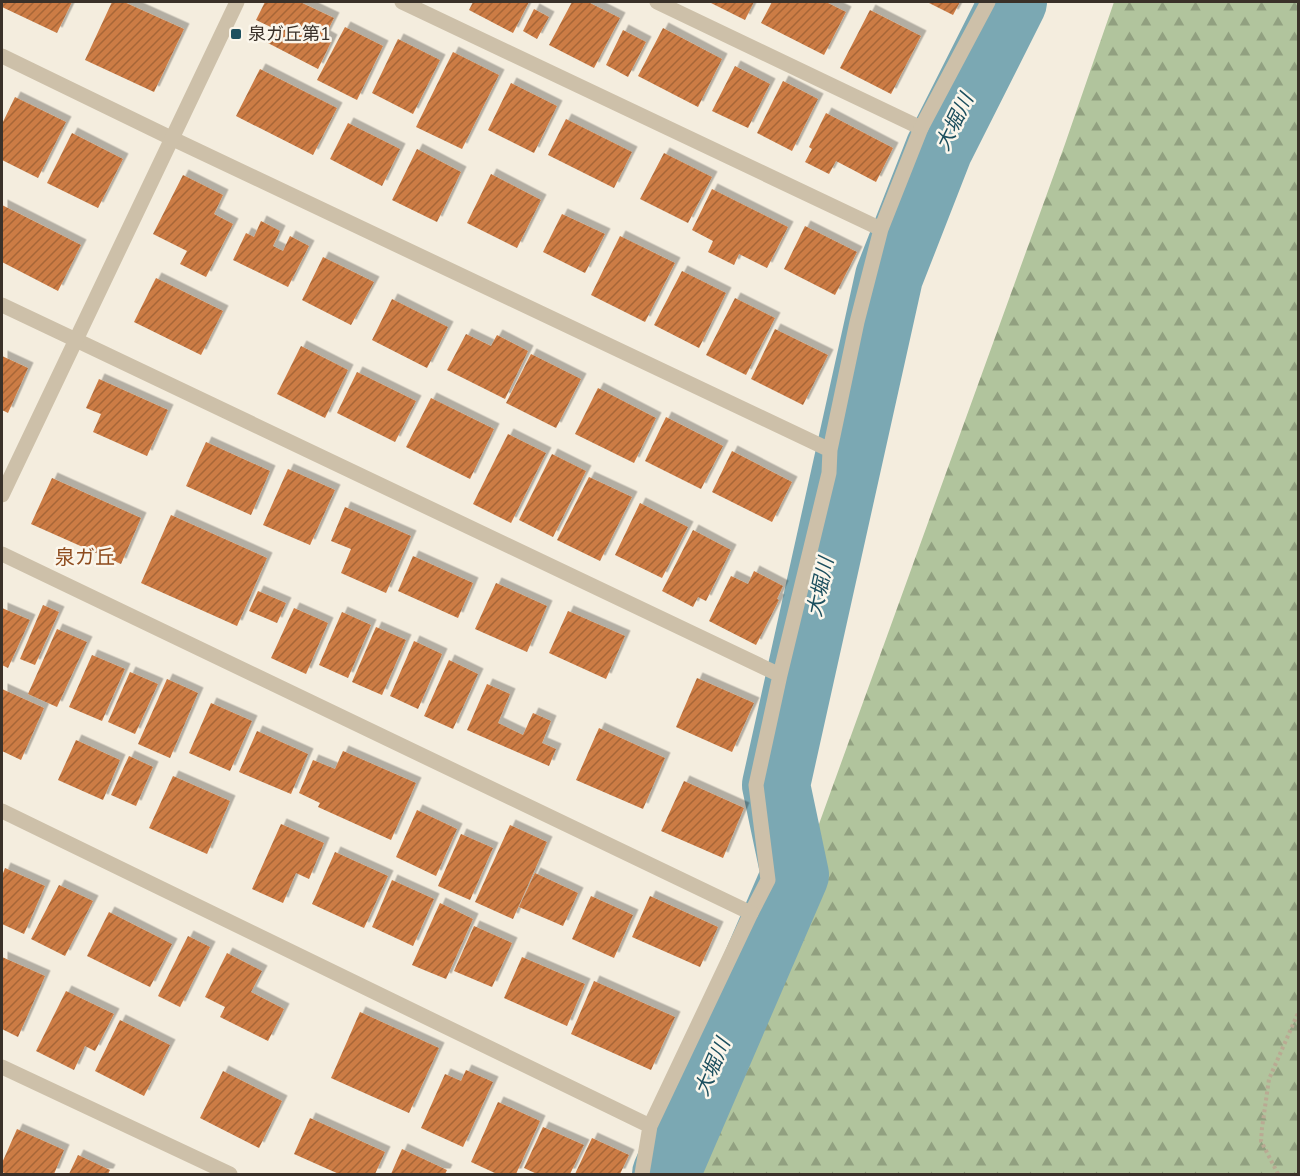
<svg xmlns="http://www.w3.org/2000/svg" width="1300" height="1176" font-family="'Nunito Sans','Noto Sans JP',sans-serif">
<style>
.forest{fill:url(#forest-firs)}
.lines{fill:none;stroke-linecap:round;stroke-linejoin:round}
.river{stroke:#7ba8b3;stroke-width:68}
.building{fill:url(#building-hatch);filter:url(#shadow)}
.path{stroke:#b9aa93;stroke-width:4;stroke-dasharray:3 3;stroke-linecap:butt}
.lane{stroke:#cdc0a9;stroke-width:15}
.street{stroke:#cdc0a9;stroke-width:15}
.poi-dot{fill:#1c4f5e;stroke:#fbf6eb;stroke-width:2}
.labels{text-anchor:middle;stroke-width:5;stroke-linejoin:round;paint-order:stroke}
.poi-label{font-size:18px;fill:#3a3129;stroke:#fbf6eb;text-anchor:start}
.water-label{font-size:20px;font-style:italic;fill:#1c4f5e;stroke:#fbf6eb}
.neighbourhood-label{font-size:20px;fill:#8e4b1d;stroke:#fbf6eb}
</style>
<defs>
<pattern id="forest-firs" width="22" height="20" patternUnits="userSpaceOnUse" patternTransform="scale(1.5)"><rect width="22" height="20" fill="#b1c49d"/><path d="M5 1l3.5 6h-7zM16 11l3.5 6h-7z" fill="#91a080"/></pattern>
<pattern id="building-hatch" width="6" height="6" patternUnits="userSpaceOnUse" patternTransform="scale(1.5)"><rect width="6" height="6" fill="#cc7c44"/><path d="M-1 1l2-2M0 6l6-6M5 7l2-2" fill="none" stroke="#a76639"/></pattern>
<filter id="shadow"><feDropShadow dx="5.5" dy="-5.5" stdDeviation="0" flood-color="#0004"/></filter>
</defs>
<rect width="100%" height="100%" fill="#f4edde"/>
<path class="forest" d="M1114,2h184v1172h-602l4,-21 365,-1009z"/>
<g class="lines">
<path class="river" d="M666,1174l129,-299 -19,-90 113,-508 50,-128 74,-147"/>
</g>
<path class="building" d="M2,2h70l-15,31 -55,-26z
M112,2h12l60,27 -30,63 -69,-32z
M265,2h35l34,16 -9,18 7,4 -14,29 -50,-26 7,-14 -19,-9z
M473,2h56l-16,31 -44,-23z
M572,2h16l32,16 -26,50 -45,-23z
M709,2h45l-9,18z
M772,2h54l20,10 -22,43 -63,-32z
M927,2h33l-7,13z
M534,9l15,8 -12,22 -14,-8z
M870,10l51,26 -30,58 -51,-26z
M345,27l38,19 -26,54 -40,-20z
M663,28l59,31 -24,48 -60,-31z
M623,30l23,12 -18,35 -22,-12z
M398,39l42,21 -27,54 -41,-21z
M453,52l46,23 -37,74 -46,-22z
M735,66l35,18 -22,44 -36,-17z
M260,69l77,39 -24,47 -77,-39z
M783,81l35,18 -26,52 -35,-18z
M511,83l46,23 -23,47 -46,-23z
M15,97l51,25 -28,56 -36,-18v-36z
M826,113l67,35 -17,34 -40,-21 -7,13 -24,-12 7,-13 -3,-2z
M566,119l66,33 -18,36 -66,-33z
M348,123l52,26 -18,37 -52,-27z
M72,133l51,26 -25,49 -51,-25z
M417,149l44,23 -24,50 -45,-22z
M664,153l48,24 -24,46 -48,-24z
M491,174l50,26 -24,48 -50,-25z
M183,175l40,20 -9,19 19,10 -27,53 -26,-13 7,-13 -34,-17z
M712,189l76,38 -21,41 -28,-14 -5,11 -26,-13 5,-11 -21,-11z
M2,205l79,40 -23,46 -56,-29z
M562,214l43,20 -20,39 -42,-21z
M261,221l19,10 -7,15 10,5 7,-15 19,10 -21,41 -55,-27 13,-27 8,4z
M805,226l52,26 -22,43 -51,-26z
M620,236l55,27 -30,59 -54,-27z
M323,257l51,25 -23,43 -49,-25z
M682,271l44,22 -27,55 -45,-23z
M156,278l67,33 -22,44 -67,-33z
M735,298l40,20 -29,57 -40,-20z
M392,299l56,28 -21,41 -55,-28z
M775,329l53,26 -25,50 -52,-26z
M466,334l25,12 6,-11 31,16 -23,48 -58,-29z
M301,346l47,24 -23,48 -48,-24z
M531,354l50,25 -25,49 -50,-25z
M2,356l26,12 -20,45 -6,-3z
M357,372l59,29 -21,41 -58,-29z
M99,379l69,31 -21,46 -54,-24 8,-18 -15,-6z
M598,388l58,30 -22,45 -59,-29z
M431,398l63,31 -24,50 -64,-32z
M666,417l57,29 -22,43 -56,-28z
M508,434l38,19 -35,70 -38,-19z
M206,442l64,29 -19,44 -65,-29z
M732,451l60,31 -20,40 -60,-30z
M552,454l34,17 -33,66 -34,-17z
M288,469l47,21 -25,55 -47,-20z
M589,477l43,20 -32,64 -43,-21z
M52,478l89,40 -20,46 -90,-40z
M640,503l48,24 -26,51 -47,-23z
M345,507l66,29 -25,57 -45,-20 10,-24 -20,-8z
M171,515l96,43 -30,68 -96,-43z
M693,530l38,20 -25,51 -8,-4 -5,10 -31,-16z
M413,556l60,27 -15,35 -60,-27z
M754,571l29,15 -6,13 2,1 -23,45 -47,-24 22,-45 17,8z
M496,583l51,23 -20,46 -52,-23z
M258,591l28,12 -9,20 -28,-12z
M43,605l16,7 -24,53 -15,-6z
M2,608l28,12 -22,48 -6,-3z
M294,608l34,15 -22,51 -35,-16z
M568,611l57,25 -19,43 -57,-26z
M342,612l29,13 -23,53 -29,-13z
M376,627l30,13 -24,55 -30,-13z
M57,629l30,13 -30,65 -29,-13z
M414,641l28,13 -24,55 -28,-13z
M92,655l33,14 -23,52 -33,-14z
M449,660l29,14 -25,55 -29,-13z
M130,672l28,12 -23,50 -27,-12z
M697,678l57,25 -22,49 -56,-25z
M167,679l31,14 -28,65 -32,-14z
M487,684l23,10 -12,29 25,12 10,-22 18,8 -9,22 14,6 -7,17 -82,-36z
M2,689l42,19 -23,52 -19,-9z
M211,703l41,18 -22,50 -41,-18z
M599,728l66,30 -22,51 -67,-29z
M257,731l51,23 -17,40 -52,-22z
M76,740l44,20 -17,40 -45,-20z
M343,751l73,32 -25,57 -73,-33 2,-4 -21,-10 14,-33 22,9z
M129,756l24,11 -17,39 -25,-11z
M173,776l57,25 -23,53 -58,-26z
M684,781l60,27 -21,50 -62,-27z
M417,810l40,19 -21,47 -40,-19z
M281,824l43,19 -15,36 -13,-6 -13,30 -31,-14z
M510,825l37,17 -34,77 -38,-17z
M461,834l32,14 -23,52 -32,-14z
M335,852l53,24 -24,52 -52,-24z
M5,868l40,18 -21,48 -22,-10v-48z
M535,873l43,20 -15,33 -44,-19z
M392,880l42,19 -21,47 -41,-19z
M59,885l34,16 -28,55 -34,-17z
M591,896l42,19 -19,43 -42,-19z
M650,896l68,31 -18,40 -68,-30z
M440,903l33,16 -27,60 -34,-14z
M109,912l63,32 -22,43 -63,-31z
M474,926l38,17 -20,44 -38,-16z
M188,936l22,11 -30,60 -22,-11z
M227,953l35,18 -11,21 33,17 -16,32 -48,-24 5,-10 -20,-10z
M2,957l43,19 -27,61 -16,-8z
M522,957l63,27 -18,42 -63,-28z
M594,981l81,36 -24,53 -80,-36z
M66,991l48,23 -19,37 -10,-5 -11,24 -38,-19z
M360,1012l79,36 -30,65 -78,-35z
M120,1020l50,25 -26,51 -49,-25z
M466,1070l27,12 -30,65 -42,-19 24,-54 16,7z
M223,1071l59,30 -23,47 -59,-30z
M498,1102l42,19 -24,53h-19l-26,-12z
M310,1118l75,34 -10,22h-36l-45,-20z
M543,1127l41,18 -14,29h-33l-13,-6z
M17,1129l47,21 -10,24h-47l-5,-2v-9z
M592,1138l37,17 -9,19h-45z
M402,1149l45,21 -2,4h-54z
M78,1155l32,15 -2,4h-39z"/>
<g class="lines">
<path class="path" d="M1278,1174l-17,-33 1,-13 7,-49 29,-66"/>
<path class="lane" d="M402,2l479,227
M657,2l264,126 -40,101 -24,93 -27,128
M2,56l169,82 659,312 -1,23 -49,202 -24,110 12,95 -17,33
M76,340l704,335"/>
<path class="street" d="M921,128l67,-126
M2,305l74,35
M2,495l235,-493
M2,554l749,359 -101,213 -648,-315
M2,1067l228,107
M642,1174l8,-48"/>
</g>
<rect class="poi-dot" x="230" y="28" width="12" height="12" rx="3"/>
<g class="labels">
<g class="poi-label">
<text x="248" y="40">泉ガ丘第1</text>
</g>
<g class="water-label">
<text transform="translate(954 122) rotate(-64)" y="7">大堀川</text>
<text transform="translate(820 587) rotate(-78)" y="7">大堀川</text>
<text transform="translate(712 1067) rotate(-67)" y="7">大堀川</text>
</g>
<g class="neighbourhood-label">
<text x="85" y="564">泉ガ丘</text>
</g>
</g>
<rect width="1300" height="1176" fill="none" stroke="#3a3129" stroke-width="6"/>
</svg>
